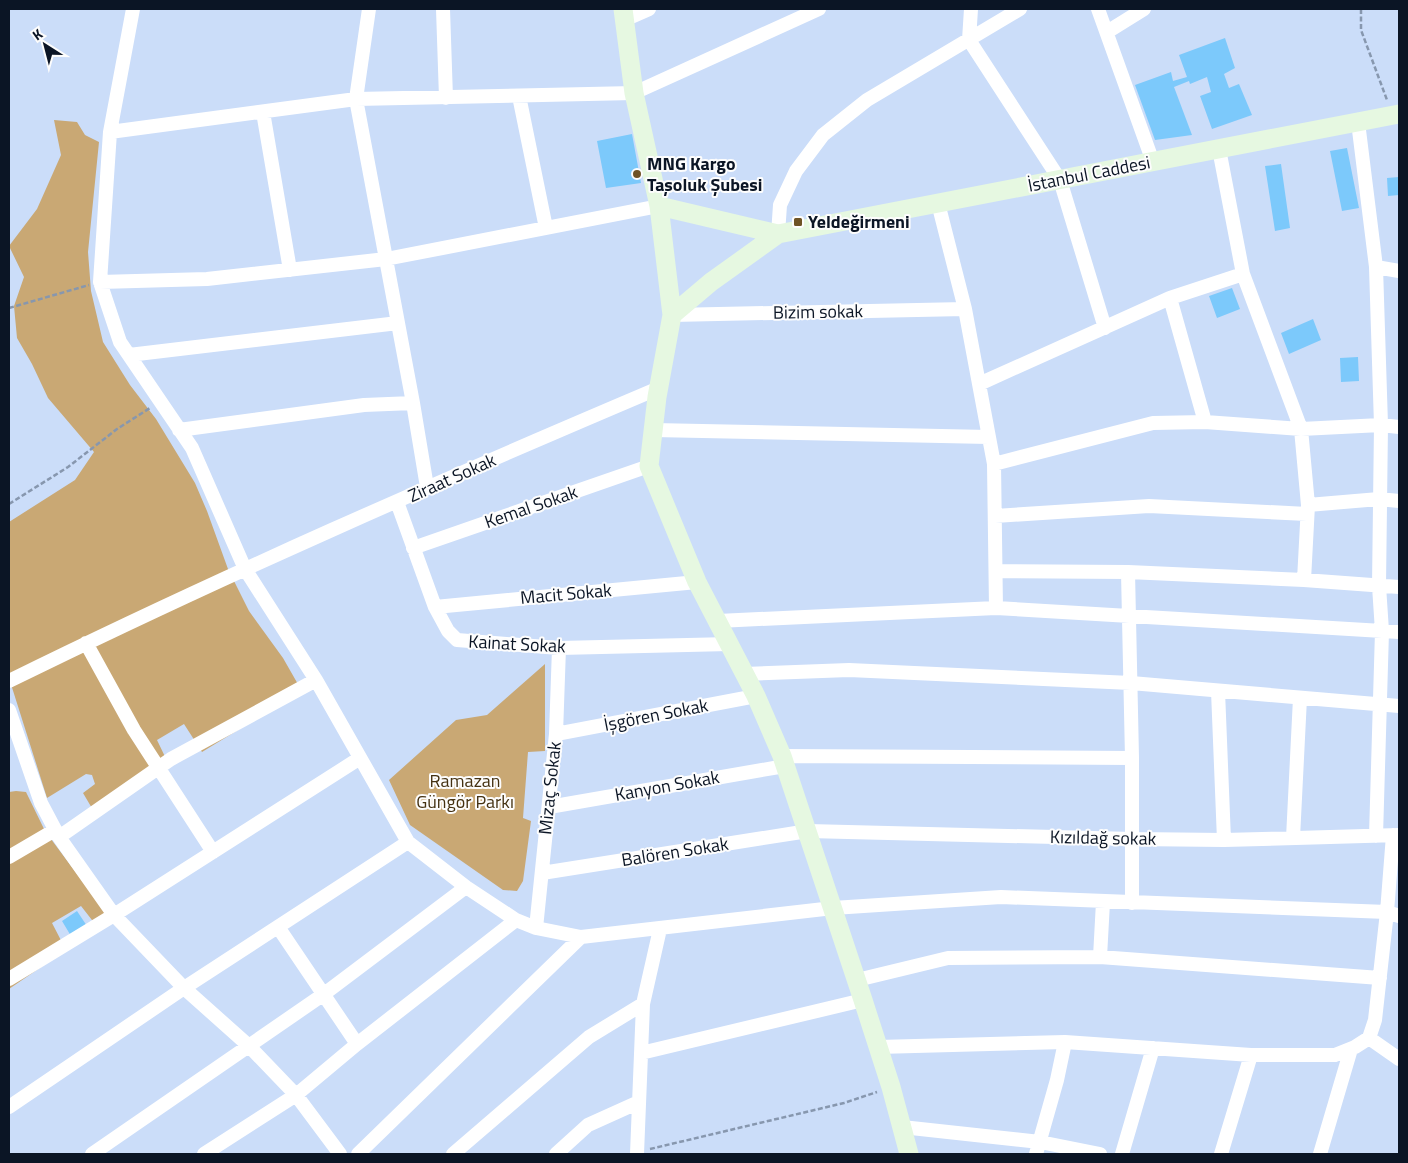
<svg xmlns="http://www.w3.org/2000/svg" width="1408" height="1163" font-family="'Titillium Web',sans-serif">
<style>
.green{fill:#c9a874}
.building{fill:#7cc9fb}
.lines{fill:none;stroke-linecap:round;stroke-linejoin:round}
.path{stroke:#8797ae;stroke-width:2.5;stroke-dasharray:5 2.5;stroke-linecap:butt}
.street{stroke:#fff;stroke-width:14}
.secondary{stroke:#e6f8e1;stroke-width:19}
.poi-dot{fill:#6e5325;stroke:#fdfdfd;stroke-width:2}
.labels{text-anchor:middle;stroke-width:4;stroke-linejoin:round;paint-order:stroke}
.poi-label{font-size:18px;font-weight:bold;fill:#0b1525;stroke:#fdfdfd;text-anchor:start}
.street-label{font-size:18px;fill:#0b1525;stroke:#fdfdfd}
.park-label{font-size:18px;fill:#443111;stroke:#fdfdfd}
</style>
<rect width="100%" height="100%" fill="#cbddf9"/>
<path class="green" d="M54,120l23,2 8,13 14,7 -11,110 3,39 12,51 27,43 26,34 39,64 12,28 21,58 21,42 34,47 16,28 -22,20 -75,46 -18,-28 -27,16 13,27 -74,48 -13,-22 12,-9 -3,-9 -6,-1 -39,24 -38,-120v-156l66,-42 19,-28 -46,-54 -16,-34 -15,-26 -3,-32 10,-29 -15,-31 28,-37 24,-54z
M545,664v87l-17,1 -5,66 8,3 -8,60 -6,10 -14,-1 -93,-65 -21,-45 67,-60 31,-5z
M16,791l10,1 19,39 67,90 -13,8 -18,-23 -29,17 14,27 -57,39v-197z"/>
<path class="building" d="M1225,38l10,30 -11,6 5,14 10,-4 13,31 -40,14 -12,-33 11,-4 -4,-15 -17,7 -1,-3 -15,6 18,48 -37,5 -20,-55 36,-13 2,9 14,-4 -8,-22z
M632,134l9,49 -35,5 -9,-47z
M1347,148l12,60 -17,3 -12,-60z
M1281,164l9,64 -15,3 -10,-65z
M1399,177v18l-11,1 -1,-18z
M1232,288l8,21 -23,9 -8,-22z
M1313,319l8,21 -32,14 -8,-21z
M1358,357l1,24 -18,1 -1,-24z
M77,911l10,15 -16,10 -9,-15z"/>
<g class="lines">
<path class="path" d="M1361,9v21l26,70
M9,308l80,-23
M9,504l59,-37 49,-38 33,-21
M650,1149l194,-46 33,-11"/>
<path class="street" d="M133,9l-23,123 -10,150 20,60 72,106 53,121 71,111 92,162 58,45 50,33 20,8 45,9 252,-29 168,-11 386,15 12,4
M369,9l-13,90 57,304 14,84
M443,9l3,89
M971,9l-2,31 91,140 45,148
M1098,9l55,153
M624,20l25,-11
M1107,32l37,-23
M519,96l27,132
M263,112l27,158
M1358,122l18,145 5,158 -2,161 3,45 -6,205
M110,132l246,-33 278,-6 185,-84
M1219,149l24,125 58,155 7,76 -4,75
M938,203l27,106 29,155 2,144
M778,234l2,-29 16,-34 27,-36 44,-35 153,-91
M1376,267l23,4
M100,282l107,-3 179,-20 273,-53
M1170,298l35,124
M672,315l293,-6
M129,355l269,-32
M979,384l191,-86 73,-24
M179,430l185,-25 49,-2
M653,430l336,7
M994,464l159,-41 52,-1 96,7 80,-4 18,2
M397,502l38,105 13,24 9,9 102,8 171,-4
M1308,505l71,-6 20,2
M995,516l154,-10 158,8
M413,548l236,-82
M996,571l132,1 176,8 95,7
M1128,572l4,186v145
M435,607l262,-25
M718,621l278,-13 403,24
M86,643l48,87 79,122
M745,674l104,-4 282,13 268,23
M316,680l-145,79 -112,78 55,78 70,73 65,58 47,49 44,59
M9,681c213,-105 431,-200 650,-293
M1218,691l6,149
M9,710l32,93 18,34
M556,734l200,-38
M782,756l350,2
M549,807l236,-41
M1293,838l7,-140
M9,857l46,-27
M542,873l266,-42 325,8 91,1 175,-5
M278,927l79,117
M536,928l20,-194 3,-86
M1100,957l3,-55
M9,979l105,-64 246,-157
M857,980l91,-22 152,-1 280,21
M1369,1038l30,21
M878,1047l187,-5 186,13h84l20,-8 14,-9 6,-18 12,-108 6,-77
M641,1053l222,-53
M9,1107l175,-119 224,-146
M902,1127l138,15 60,12
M92,1154l232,-160 142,-107
M204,1154l92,-59 61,-51 159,-124
M358,1154l223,-217
M453,1154l136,-117 54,-33 17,-75
M556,1154l32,-29 51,-23
M637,1154l6,-150
M1036,1154l21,-74 8,-38
M1122,1154l31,-106
M1221,1154l30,-99
M1320,1154l31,-105"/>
<path class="secondary" d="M623,9l11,84 25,113 13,109 -15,82 -8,69 48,116 59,114 26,60 81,244 28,87 18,67
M659,206l119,28 621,-120
M672,315l39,-33 67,-48"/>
</g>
<g class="poi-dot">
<circle cx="637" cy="174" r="5"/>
<rect x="793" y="217" width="10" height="10" rx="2.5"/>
</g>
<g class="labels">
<g class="poi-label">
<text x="647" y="170">MNG Kargo<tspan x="647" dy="21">Taşoluk Şubesi</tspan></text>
<text x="808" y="228">Yeldeğirmeni</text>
</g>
<g class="street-label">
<text transform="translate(1089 174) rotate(-11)" y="6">İstanbul Caddesi</text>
<text transform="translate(818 312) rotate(-1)" y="6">Bizim sokak</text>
<text transform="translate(452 478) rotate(-24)" y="6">Ziraat Sokak</text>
<text transform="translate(531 507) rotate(-19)" y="6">Kemal Sokak</text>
<text transform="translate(566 594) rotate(-5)" y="6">Macit Sokak</text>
<text transform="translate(517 644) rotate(3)" y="6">Kainat Sokak</text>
<text transform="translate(656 715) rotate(-11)" y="6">İşgören Sokak</text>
<text transform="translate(667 786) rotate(-10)" y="6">Kanyon Sokak</text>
<text transform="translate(550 788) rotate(-84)" y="6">Mizaç Sokak</text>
<text transform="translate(1103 838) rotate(1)" y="6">Kızıldağ sokak</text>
<text transform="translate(675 852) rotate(-9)" y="6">Balören Sokak</text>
</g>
<g class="park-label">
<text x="465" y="787">Ramazan<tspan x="465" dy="21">Güngör Parkı</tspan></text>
</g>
</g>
<rect width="1408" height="1163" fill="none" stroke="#0b1525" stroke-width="20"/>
<g transform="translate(45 45) rotate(324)" stroke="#fdfdfd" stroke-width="4" paint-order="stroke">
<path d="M0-4L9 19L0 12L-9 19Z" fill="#0b1525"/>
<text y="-8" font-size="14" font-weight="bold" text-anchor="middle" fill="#0b1525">K</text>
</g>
</svg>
